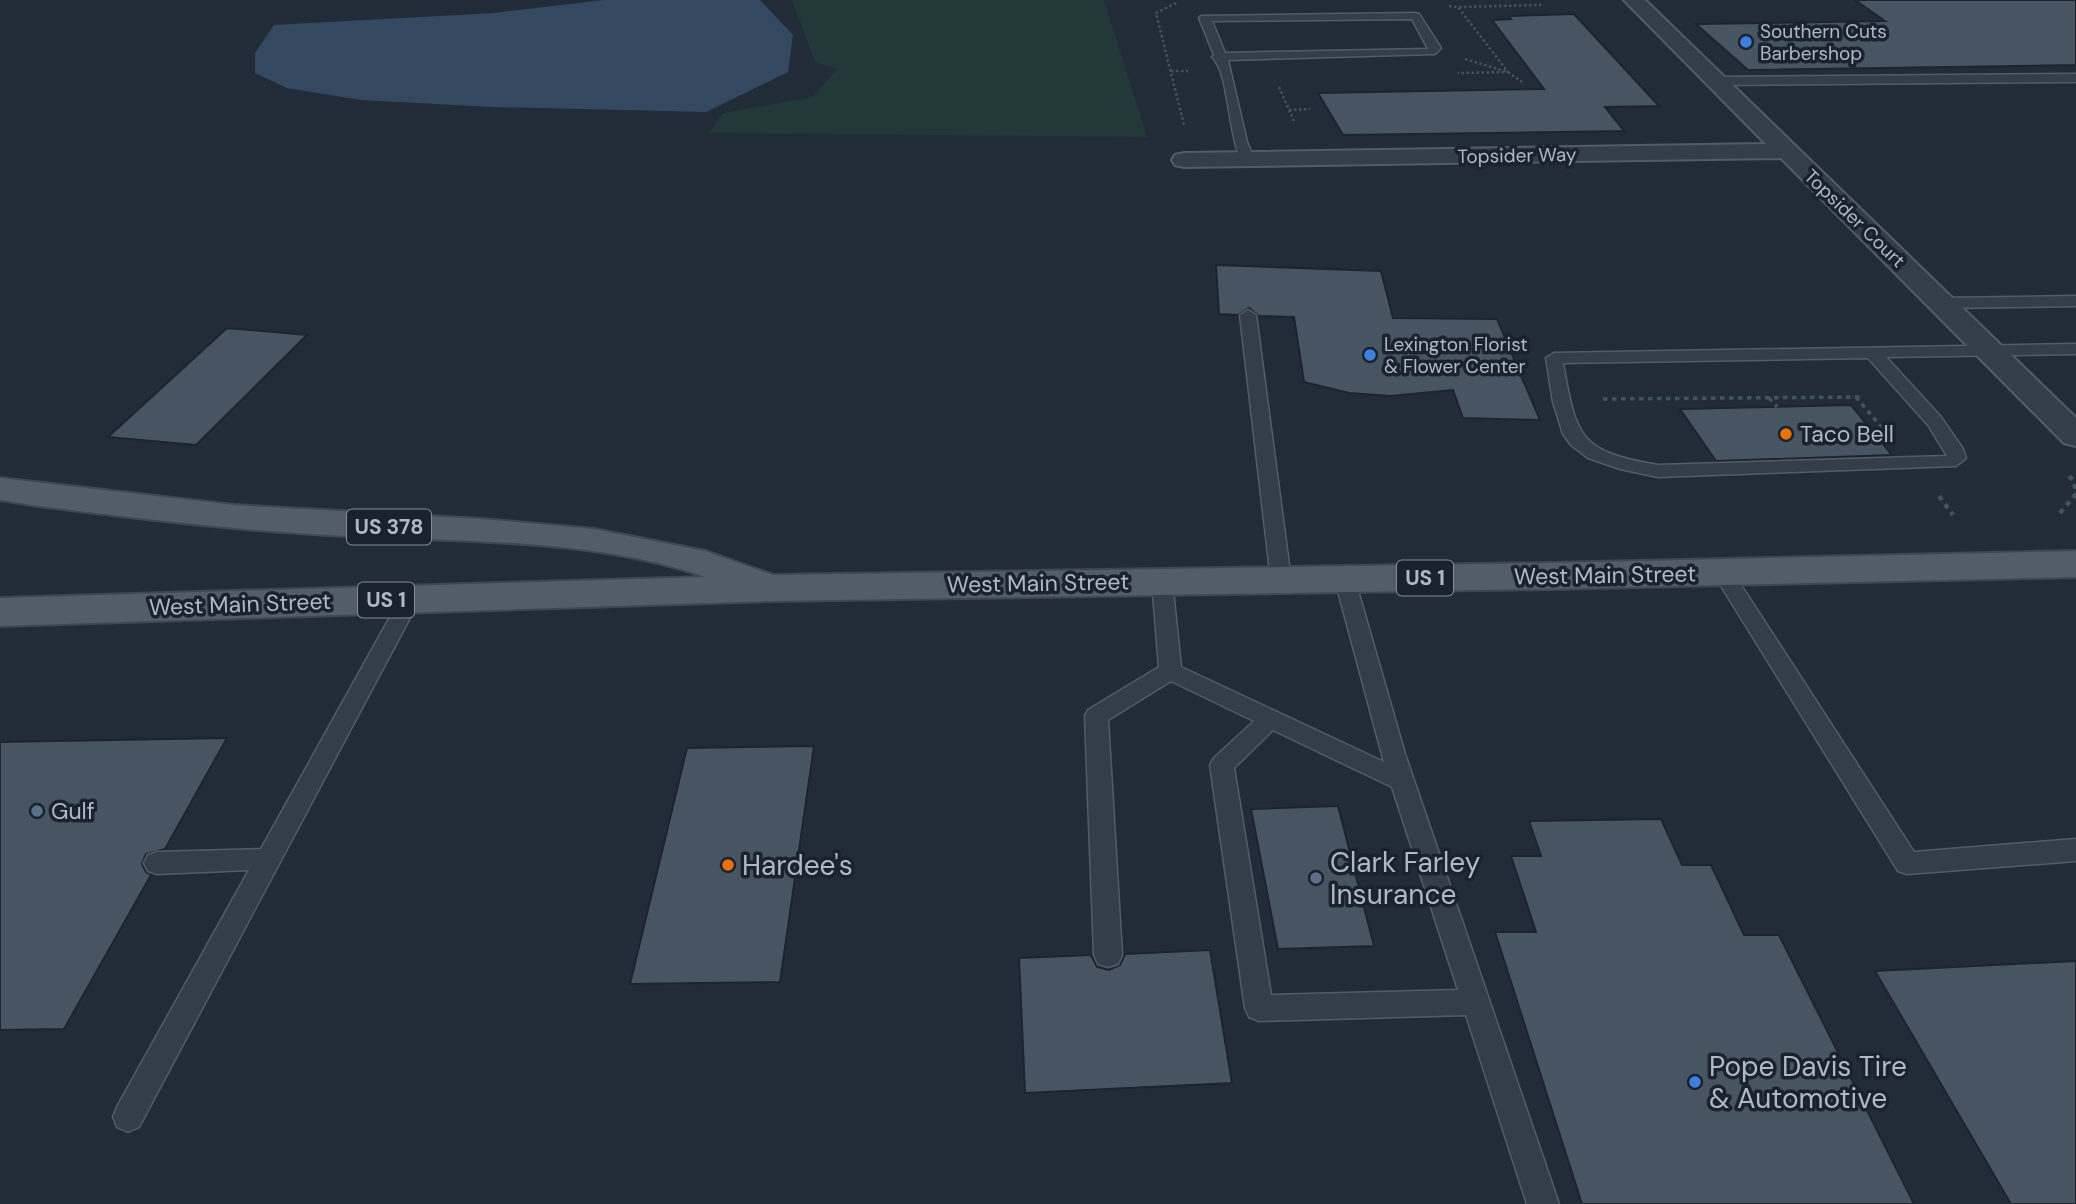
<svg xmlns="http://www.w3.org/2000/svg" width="2076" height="1204" font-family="'DM Sans',sans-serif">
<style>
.green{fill:#233839}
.water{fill:#34495f}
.building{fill:#475462;stroke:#1c252f;stroke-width:2}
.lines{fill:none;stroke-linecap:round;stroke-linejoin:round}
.lane-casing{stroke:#525c66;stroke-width:3}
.street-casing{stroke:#525c66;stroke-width:4}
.primary-casing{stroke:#3e4752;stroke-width:4}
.path-far2{stroke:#405557;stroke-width:2.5;stroke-dasharray:2.5 2.5;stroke-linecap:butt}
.path-far1{stroke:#405557;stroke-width:3.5;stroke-dasharray:4.5 4.5;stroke-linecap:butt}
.path{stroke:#405557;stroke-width:4.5;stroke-dasharray:5 5;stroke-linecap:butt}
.lane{fill:#343e49;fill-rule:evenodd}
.street{fill:#343e49;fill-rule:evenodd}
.primary{fill:#525d69;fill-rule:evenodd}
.shop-dot{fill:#3f7fe0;stroke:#1a232d;stroke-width:2.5}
.food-dot{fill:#e8710a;stroke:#1a232d;stroke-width:2.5}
.service-dot{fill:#5c6f8a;stroke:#1a232d;stroke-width:2.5}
.labels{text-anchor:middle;stroke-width:7;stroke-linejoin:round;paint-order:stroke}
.far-poi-label{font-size:19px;fill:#afb9c5;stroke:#1a232d;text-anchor:start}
.far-street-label{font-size:19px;fill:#afb9c5;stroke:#1a232d}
.shield{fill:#1a232d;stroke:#828c97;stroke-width:2}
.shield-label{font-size:21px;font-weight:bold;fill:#afb9c5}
.poi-label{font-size:23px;fill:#afb9c5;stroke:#1a232d;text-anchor:start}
.street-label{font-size:23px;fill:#afb9c5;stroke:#1a232d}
.near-poi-label{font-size:28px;fill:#afb9c5;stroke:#1a232d;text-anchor:start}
</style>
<rect width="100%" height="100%" fill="#212c38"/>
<path class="green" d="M792,0h312l43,137 -438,-4 14,-20 90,-16 24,-28 -22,-7z"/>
<path class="water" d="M604,0h156l33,35 -5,37 -82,40 -214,-5 -131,-7 -74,-12 -32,-15v-20l19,-28 220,-12z"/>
<path class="building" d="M1855,0h221v65l-328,5 -52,-46 189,-3z
M1574,14l85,92 -54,1 19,24 -281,4 -25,-42 226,-4 -52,-69 19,-1 -2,-3z
M1216,265l165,6 12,47 104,1 43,101 -77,-2 -10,-28 -63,6 -41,-3 -45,-11 -10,-65 -35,-1 -10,-8 -11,7 -19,-1z
M227,328l80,7 -111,110 -88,-8z
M1851,405l41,50 -176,6 -36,-52z
M227,738l-62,111 -19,5 -4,10 4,8 5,3 -87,154 -64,1v-288z
M814,746l-34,236 -150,2 57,-236z
M1338,806l36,140 -96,3 -27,-140z
M1661,819l21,46h29l33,70h35l135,269h-332l-87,-272h41l-25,-76h30l-12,-35z
M1210,950l22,133 -207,10 -6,-135 72,-3 6,12 12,3 11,-5 5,-11z
M2076,961v243h-65l-136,-233z"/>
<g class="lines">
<defs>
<path id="lane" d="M1415,13l4,1 22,34 -6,6 -207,6 19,82 7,17 -7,4 -5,-1c-14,-26 -13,-90 -30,-105l2,-2 -15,-37 2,-2zM1412,19l16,30 -203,4 -13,-32z
M2076,74v8l-360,3 -6,-4 6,-4z
M2076,296v10l-134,2 -8,-5 8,-5z
M1248,310l8,5 35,265 -3,5h-14l-3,-5 -31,-265z
M2076,344v10l-190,3 55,60 22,32 3,9 -10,8 -298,11 -38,-8 -32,-11 -17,-13 -8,-11 -10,-32 -7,-44 8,-5zM1868,358l60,67 19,31 -289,9c-79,-13 -82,-28 -95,-102z
M1723,566l7,2 184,284 162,-13v22l-169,13 -9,-3 -185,-298 3,-5z
M1345,573l7,2 3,5 50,174 154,450h-32l-61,-189 -207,6 -10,-4 -4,-9 -35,-243 4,-7 40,-37 -83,-40 -63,39 14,235 -4,9 -10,3 -10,-3 -4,-9 -9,-239 3,-6 71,-43 -7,-86 3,-5h14l3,5 9,86 203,95 -49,-182 3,-5zM1273,730l119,57 66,203 -187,5 -37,-227z
M410,592l7,2 3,5 -281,528 -11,5 -11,-5 -4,-10 4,-10 132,-237 -92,4 -9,-3 -4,-8 4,-8 9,-3 104,-3 139,-250 3,-5z"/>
<path id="street" d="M1624,0h21l431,418v28l-12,-3 -283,-285 -597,9 -9,-2 -3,-5 3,-5 9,-2 582,-9z"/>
<path id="primary" d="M0,478l234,27 248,14 112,10 111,22 68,24 777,-12 526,-12v26l-526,12 -777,12 -773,25v-28l705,-21c-111,-39 -243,-35 -359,-41 -103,-5 -205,-17 -307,-30l-39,-6z"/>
</defs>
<use href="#lane" class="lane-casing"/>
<use href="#street" class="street-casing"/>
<use href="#primary" class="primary-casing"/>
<path class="path-far2" d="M1176,3l-20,10 28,112
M1449,6l9,1 50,65 -50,1
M1459,7l82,-2
M1465,59l43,13 14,10
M1171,71h17
M1279,87l15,34
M1289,110l21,-1"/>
<path class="path-far1" d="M1856,397l26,31
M1769,398l8,9
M1603,399l260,-2"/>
<path class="path" d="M1939,496l14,19
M2060,513l16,-19 -2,-13 -6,-6"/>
<use href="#lane" class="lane"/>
<use href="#street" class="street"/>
<use href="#primary" class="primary"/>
</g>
<g class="shop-dot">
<circle cx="1746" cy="42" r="7"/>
<circle cx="1370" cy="355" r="7"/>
<circle cx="1695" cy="1082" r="7"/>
</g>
<g class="food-dot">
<circle cx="1786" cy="434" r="7"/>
<circle cx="728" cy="865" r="7"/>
</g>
<g class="service-dot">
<circle cx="37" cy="811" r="7"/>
<circle cx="1316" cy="878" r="7"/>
</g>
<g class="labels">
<g class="far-poi-label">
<text x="1760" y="38">Southern Cuts<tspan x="1760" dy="22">Barbershop</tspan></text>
<text x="1384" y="351">Lexington Florist<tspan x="1384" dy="22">&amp; Flower Center</tspan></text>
</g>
<g class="far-street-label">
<text transform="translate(1517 155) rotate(-1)" y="7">Topsider Way</text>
<text transform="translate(1855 218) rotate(44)" y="7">Topsider Court</text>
</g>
<g class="shield">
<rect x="347" y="509.5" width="84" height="35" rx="5"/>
<rect x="1397" y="560.5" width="56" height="35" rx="5"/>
<rect x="358" y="582.5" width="56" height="35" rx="5"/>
</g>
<g class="shield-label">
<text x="389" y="534">US 378</text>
<text x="1425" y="585">US 1</text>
<text x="386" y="607">US 1</text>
</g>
<g class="poi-label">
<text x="1800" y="442">Taco Bell</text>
<text x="51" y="819">Gulf</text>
</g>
<g class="street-label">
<text transform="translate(1605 575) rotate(-1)" y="8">West Main Street</text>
<text transform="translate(1038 583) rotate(-1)" y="8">West Main Street</text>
<text transform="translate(240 604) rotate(-2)" y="8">West Main Street</text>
</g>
<g class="near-poi-label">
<text x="1330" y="872">Clark Farley<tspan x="1330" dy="32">Insurance</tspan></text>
<text x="742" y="875">Hardee's</text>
<text x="1709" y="1076">Pope Davis Tire<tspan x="1709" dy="32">&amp; Automotive</tspan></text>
</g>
</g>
</svg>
